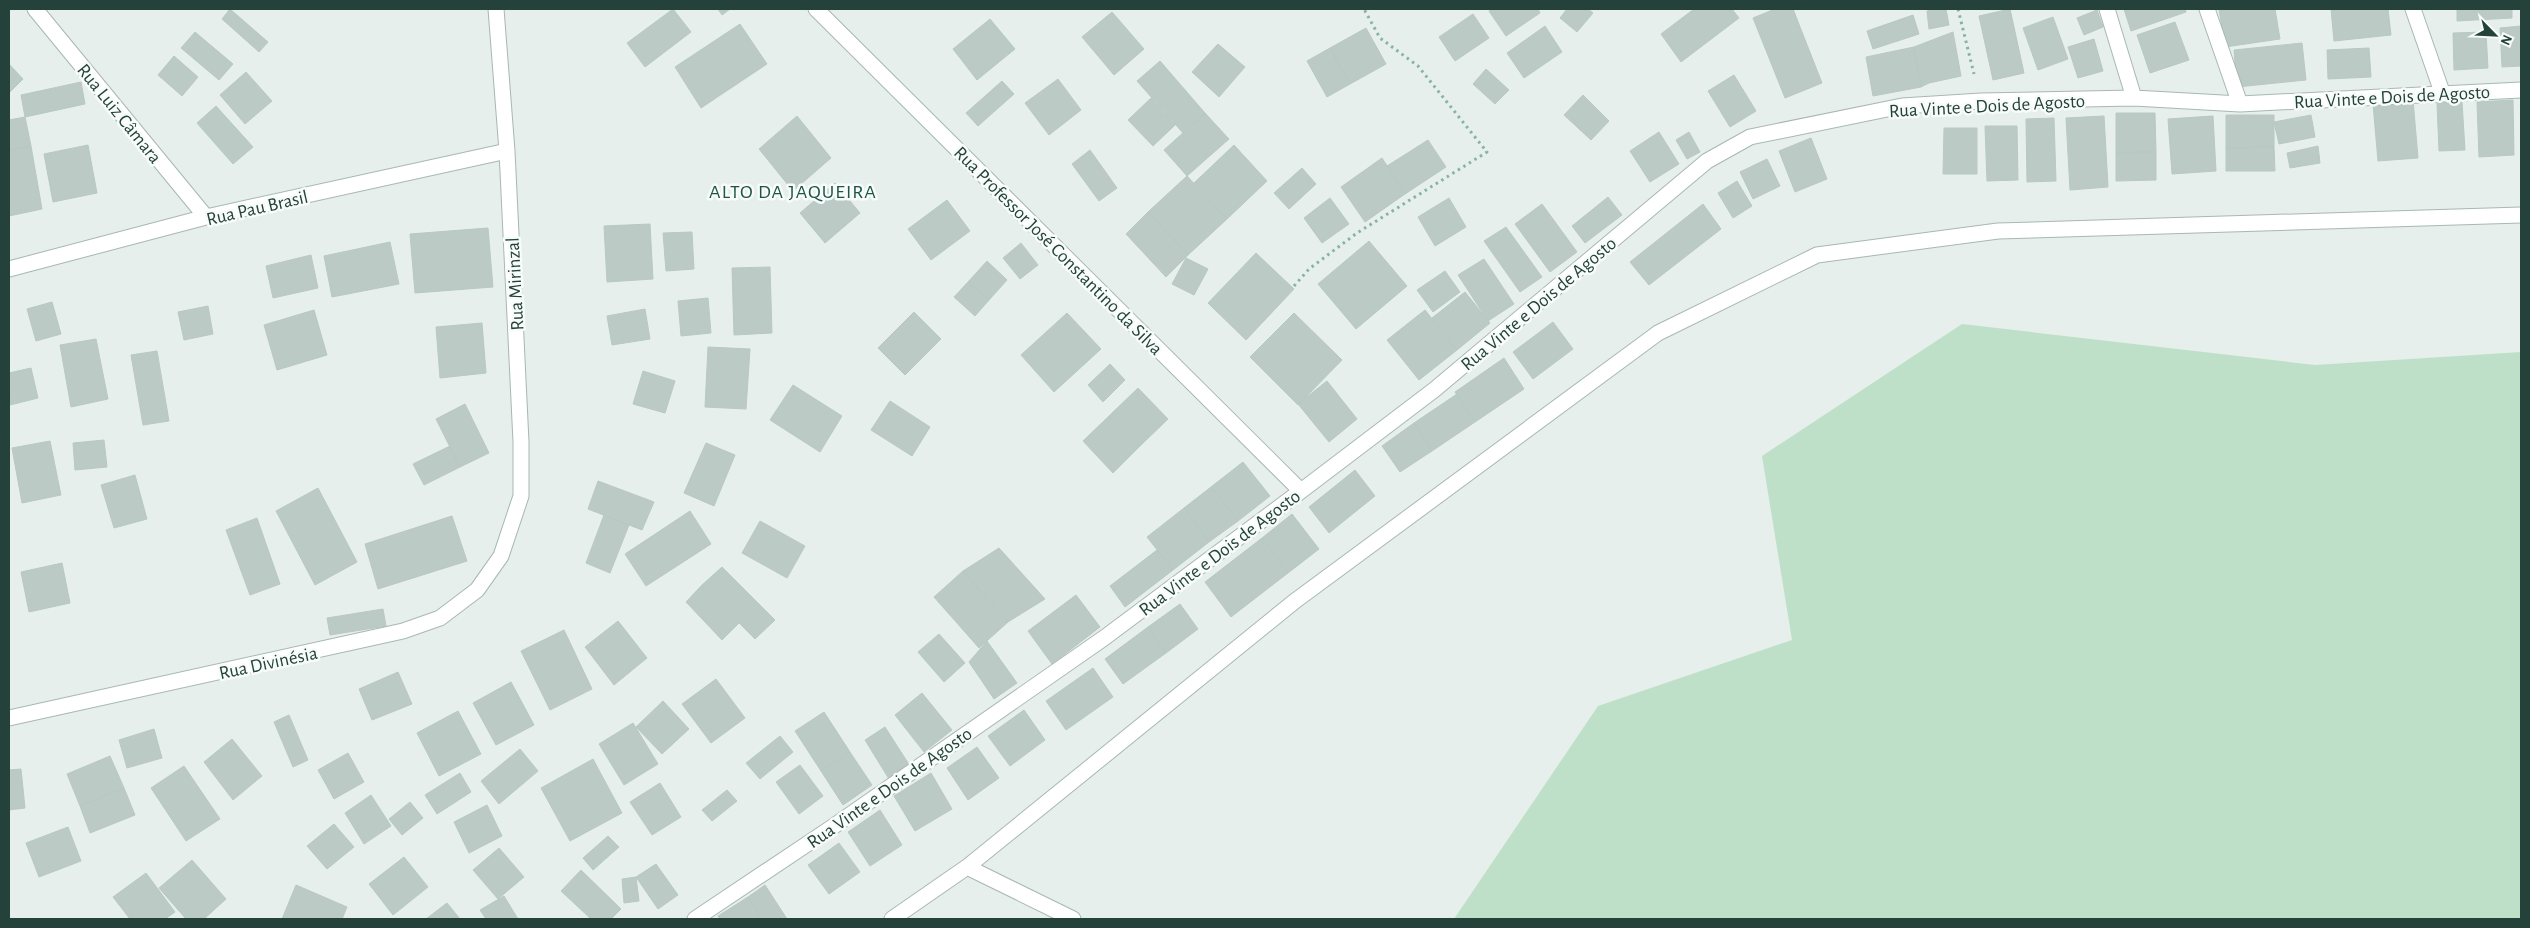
<svg xmlns="http://www.w3.org/2000/svg" width="2530" height="928" font-family="'Alegreya Sans',sans-serif">
<style>
.green{fill:#bfe0c8}
.building{fill:#bbcac4;stroke:#b8c9c2}
.lines{fill:none;stroke-linecap:round;stroke-linejoin:round}
.service-casing{stroke:#a8b8b2;stroke-width:17}
.minor-casing{stroke:#a8b8b2;stroke-width:17}
.path{stroke:#86b3a5;stroke-width:3;stroke-dasharray:2.5 4;stroke-linecap:butt}
.service{stroke:#fff;stroke-width:15}
.minor{stroke:#fff;stroke-width:15}
.labels{text-anchor:middle;stroke-width:5;stroke-linejoin:round;paint-order:stroke}
.street-label{font-size:19px;fill:#24423a;stroke:#f7fbf9}
.neighbourhood-label{font-size:20px;letter-spacing:1px;fill:#1f5548;stroke:#f7fbf9}
</style>
<rect width="100%" height="100%" fill="#e6efeb"/>
<path class="green" d="M1962,324l353,41 206,-13v567h-1067l144,-213 194,-66 -30,-184z"/>
<path class="building" d="M230,9l38,33 -9,10 -37,-33z
M673,9l18,23 -46,35 -18,-24z
M718,9h12l-8,6z
M1493,9h45l2,4 -34,23 -17,-25z
M1567,9h21l5,4 -16,19 -17,-14z
M1694,9h38l7,9 -58,44 -20,-28z
M1775,9h18l29,74 -37,15 -32,-80z
M1938,9h8l3,16 -20,4 -2,-18z
M2010,9l14,64 -31,7 -14,-64z
M2124,9h61l1,3 -55,19z
M2219,9h56l5,30 -55,8z
M2331,9h57l3,26 -57,6z
M2457,9h55v9l-55,3z
M2097,10l6,17 -19,8 -7,-17z
M1112,12l32,37 -30,26 -32,-38z
M1473,14l16,24 -34,23 -16,-24z
M1913,15l6,19 -46,15 -6,-18z
M2053,17l15,42 -30,11 -15,-42z
M990,19l25,30 -38,31 -24,-31z
M2175,22l14,38 -39,13 -13,-38z
M740,24l27,40 -66,44 -26,-41z
M1545,26l17,26 -38,26 -17,-25z
M2521,26v40l-19,1 -2,-39z
M1366,28l20,36 -36,20 -20,-36z
M195,32l38,32 -14,16 -38,-32z
M1953,32l8,44 -32,7 -8,4 -7,-40z
M2486,32l2,36 -34,2 -1,-37z
M2094,39l9,32 -25,7 -10,-31z
M2302,43l4,37 -69,7 -3,-37z
M1218,44l27,23 -26,30 -27,-25z
M1914,47l7,40 -48,9 -7,-39z
M1330,48l20,36 -23,13 -20,-36z
M2369,48l2,29 -43,2 -1,-29z
M174,56l24,21 -16,19 -24,-21z
M1160,61l45,52 -22,20 -46,-52z
M9,64l14,15 -14,14z
M1486,69l23,21 -14,14 -22,-20z
M246,72l26,29 -27,23 -25,-29z
M1734,75l22,36 -26,16 -22,-36z
M1058,79l23,31 -32,25 -24,-32z
M1002,81l12,13 -36,32 -12,-13z
M81,82l4,22 -60,13 -4,-22z
M1583,95l26,26 -18,19 -27,-25z
M1151,98l24,27 -22,21 -25,-26z
M2413,100l5,58 -40,3 -5,-57z
M2513,100l1,55 -35,2 -2,-55z
M2462,102l3,48 -26,1 -2,-48z
M216,106l37,41 -20,17 -36,-41z
M1205,113l24,26 -42,37 -23,-26z
M2116,113h39l1,39 -40,1z
M2226,115h48v32l-48,1z
M2311,115l4,22 -36,7 -5,-22z
M797,116l34,42 -38,33 -34,-42z
M2104,116l4,71 -38,3 -4,-72z
M2213,116l3,55 -44,3 -4,-55z
M25,117l6,29 -22,4v-30z
M2054,118l2,63 -29,1 -1,-63z
M1985,126h32l1,54 -31,1z
M1944,128h33v46h-34z
M1659,132l20,32 -29,18 -20,-31z
M1689,132l11,20 -13,7 -11,-19z
M1811,138l16,41 -32,13 -16,-41z
M1428,140l18,27 -41,27 -18,-28z
M88,145l9,48 -44,9 -9,-48z
M1234,145l33,36 -40,38 -33,-36z
M31,146l11,63 -33,7v-66z
M2318,146l2,17 -30,5 -3,-15z
M2274,147l1,24h-49v-23z
M1090,150l27,38 -18,13 -27,-37z
M2156,152v28l-40,1v-28z
M1382,158l23,36 -40,28 -24,-35z
M1767,159l13,27 -27,13 -13,-27z
M1302,168l14,16 -27,25 -15,-16z
M1187,176l40,43 -39,36 -40,-43z
M1737,181l15,25 -19,12 -15,-25z
M835,183l25,30 -35,30 -25,-30z
M1608,197l14,18 -37,28 -13,-17z
M1330,198l19,26 -27,19 -18,-25z
M1449,198l17,29 -31,19 -17,-29z
M947,200l23,31 -39,29 -23,-31z
M1542,204l35,48 -27,20 -35,-48z
M1703,204l18,25 -72,56 -19,-23z
M1148,212l40,43 -22,22 -40,-43z
M650,224l3,55 -46,3 -3,-56z
M1506,227l36,50 -22,15 -36,-51z
M488,228l5,59 -78,6 -5,-59z
M692,232l2,37 -28,2 -3,-38z
M1369,241l38,45 -51,43 -38,-45z
M390,242l9,42 -67,13 -8,-41z
M1021,243l17,22 -18,14 -17,-21z
M1256,253l38,36 -48,51 -38,-37z
M311,255l7,33 -45,10 -7,-32z
M1186,258l22,11 -14,26 -22,-11z
M1484,259l30,45 -26,17 -30,-46z
M987,261l20,19 -18,20 -21,-18z
M770,267l2,66 -38,2 -2,-67z
M1445,271l15,21 -27,20 -16,-22z
M968,282l21,18 -14,16 -21,-19z
M1465,292l25,31 -33,27 -25,-32z
M708,298l3,35 -30,3 -3,-35z
M52,302l9,32 -25,7 -9,-32z
M208,306l5,28 -29,6 -6,-28z
M645,309l5,30 -38,6 -5,-29z
M314,310l13,45 -50,15 -13,-45z
M1425,310l32,40 -38,30 -32,-40z
M914,312l27,27 -36,36 -27,-27z
M1067,313l34,36 -47,43 -33,-37z
M1294,313l48,47 -44,45 -48,-48z
M1553,322l20,27 -40,30 -20,-27z
M482,323l4,50 -46,5 -4,-51z
M96,339l12,60 -37,8 -11,-62z
M708,347l42,2 -4,60 -41,-2z
M157,351l12,70 -26,4 -12,-70z
M1504,358l20,31 -49,33 -20,-30z
M1110,364l15,16 -22,22 -15,-17z
M31,368l7,30 -28,7 -1,-32z
M643,371l32,10 -10,32 -32,-9z
M1327,381l30,38 -28,23 -31,-38z
M793,385l49,31 -22,36 -50,-32z
M1138,388l30,31 -29,28 -30,-31z
M1457,394l18,28 -43,29 -18,-28z
M890,401l40,26 -18,29 -41,-26z
M465,404l24,49 -29,14 -24,-48z
M1109,416l30,31 -26,26 -30,-32z
M1414,423l18,28 -32,21 -18,-26z
M104,440l3,27 -32,3 -2,-27z
M50,441l11,54 -39,8 -10,-55z
M706,443l29,12 -21,51 -30,-13z
M450,446l10,21 -36,18 -11,-21z
M1243,462l27,34 -32,25 -27,-34z
M1355,470l20,26 -46,37 -20,-26z
M135,475l12,44 -33,9 -13,-43z
M598,481l56,21 -12,28 -54,-21z
M1211,487l27,34 -29,21 -25,-34z
M318,488l39,74 -42,23 -39,-74z
M1184,508l25,34 -36,28 -26,-33z
M690,511l21,33 -65,42 -21,-32z
M1292,514l27,35 -31,24 -26,-35z
M604,515l25,10 -19,48 -24,-10z
M452,516l15,45 -89,28 -13,-45z
M257,518l23,66 -30,11 -24,-65z
M760,521l45,25 -18,32 -45,-25z
M1262,538l26,35 -57,44 -26,-35z
M999,548l46,51 -37,23 -45,-51z
M1157,550l16,20 -48,37 -15,-21z
M62,563l8,40 -41,9 -8,-40z
M722,567l53,53 -20,19 -53,-54z
M963,571l45,51 -29,26 -45,-51z
M702,585l37,38 -17,17 -36,-38z
M1076,595l24,32 -48,37 -24,-33z
M1180,604l18,25 -32,24 -18,-26z
M383,609l3,17 -56,9 -3,-17z
M618,621l29,37 -33,27 -29,-38z
M1148,627l18,26 -43,31 -18,-25z
M564,630l28,59 -42,21 -29,-59z
M939,634l26,29 -21,19 -26,-30z
M987,641l30,42 -23,16 -25,-37z
M1093,668l20,29 -47,33 -20,-29z
M398,672l14,32 -40,16 -13,-31z
M716,679l29,39 -34,25 -29,-39z
M511,682l23,43 -38,20 -23,-42z
M922,693l30,37 -28,22 -29,-37z
M663,701l26,28 -27,25 -26,-27z
M1024,710l21,30 -35,26 -22,-30z
M458,711l23,43 -42,22 -22,-43z
M824,712l26,40 -29,19 -26,-40z
M289,715l19,45 -15,7 -19,-45z
M633,723l25,41 -34,21 -25,-41z
M885,727l25,39 -21,13 -24,-39z
M154,729l8,29 -35,10 -8,-28z
M780,736l13,16 -33,27 -14,-16z
M232,739l30,37 -29,24 -29,-38z
M977,747l22,31 -31,22 -21,-32z
M520,749l18,22 -39,33 -18,-23z
M850,752l22,33 -29,20 -22,-34z
M348,753l16,29 -30,17 -16,-29z
M110,756l14,32 -44,18 -13,-32z
M593,759l29,54 -52,28 -29,-53z
M800,765l23,31 -24,18 -23,-32z
M184,766l36,53 -34,22 -35,-53z
M21,769l4,39 -16,2v-40z
M460,773l11,19 -34,22 -12,-19z
M931,773l21,36 -37,22 -21,-35z
M660,783l21,34 -29,18 -22,-33z
M124,788l11,27 -45,18 -10,-27z
M727,790l10,11 -25,20 -10,-11z
M371,795l20,31 -27,18 -19,-31z
M410,802l13,16 -21,17 -13,-16z
M487,805l15,31 -33,17 -15,-31z
M880,810l22,35 -32,21 -22,-34z
M334,824l20,23 -27,22 -20,-23z
M68,827l13,34 -42,16 -13,-34z
M608,836l11,11 -26,23 -10,-12z
M839,843l21,29 -31,22 -21,-29z
M499,848l25,29 -26,22 -25,-29z
M404,857l24,30 -35,28 -24,-31z
M192,860l34,39 -22,20h-18l-27,-31z
M656,864l22,31 -20,14 -22,-32z
M581,870l40,39 -10,10h-20l-30,-28z
M146,873l29,39 -10,7h-35l-17,-22z
M636,877l3,24 -15,2 -2,-24z
M296,885l51,22 -5,12h-60z
M765,885l22,34h-25l-14,-22z
M504,896l14,23h-32l-6,-9z
M748,897l14,22h-42l-2,-3z
M447,903l13,16h-34z"/>
<g class="lines">
<defs>
<path id="service" d="M967,867l106,52
M892,919l75,-52 328,-266 363,-268 159,-78 181,-24 523,-16"/>
<path id="minor" d="M35,9l171,208
M816,9l485,482
M2107,9l27,89
M2207,9l33,95
M2413,9l29,83
M9,269l197,-52 301,-66
M9,718l394,-87 37,-13 37,-28 24,-34 20,-60v-54l-14,-291 -11,-142
M695,919l136,-91 273,-190 197,-147 133,-101 273,-229 43,-24 152,-31 79,-5 153,-3 106,6 281,-14"/>
</defs>
<use href="#service" class="service-casing"/>
<use href="#minor" class="minor-casing"/>
<path class="path" d="M1958,9l16,65
M1294,286l15,-17 48,-36 130,-81 -69,-86 -38,-28 -16,-29"/>
<use href="#service" class="service"/>
<use href="#minor" class="minor"/>
</g>
<g class="labels">
<g class="street-label">
<text transform="translate(2392 96) rotate(-3)" y="7">Rua Vinte e Dois de Agosto</text>
<text transform="translate(1987 105) rotate(-3)" y="7">Rua Vinte e Dois de Agosto</text>
<text transform="translate(120 113) rotate(51)" y="7">Rua Luiz Câmara</text>
<text transform="translate(257 207) rotate(-13)" y="7">Rua Pau Brasil</text>
<text transform="translate(1059 250) rotate(45)" y="7">Rua Professor José Constantino da Silva</text>
<text transform="translate(514 284) rotate(-93)" y="7">Rua Mirinzal</text>
<text transform="translate(1538 303) rotate(-40)" y="7">Rua Vinte e Dois de Agosto</text>
<text transform="translate(1219 552) rotate(-37)" y="7">Rua Vinte e Dois de Agosto</text>
<text transform="translate(268 662) rotate(-12)" y="7">Rua Divinésia</text>
<text transform="translate(889 787) rotate(-35)" y="7">Rua Vinte e Dois de Agosto</text>
</g>
<g class="neighbourhood-label">
<text x="793" y="198">ALTO DA JAQUEIRA</text>
</g>
</g>
<rect width="2530" height="928" fill="none" stroke="#24423a" stroke-width="20"/>
<g transform="translate(2495 35) rotate(114)" stroke="#f7fbf9" stroke-width="4" paint-order="stroke">
<path d="M0-4L9 19L0 12L-9 19Z" fill="#24423a"/>
<text y="-8" font-size="14" font-weight="bold" text-anchor="middle" fill="#24423a">N</text>
</g>
</svg>
